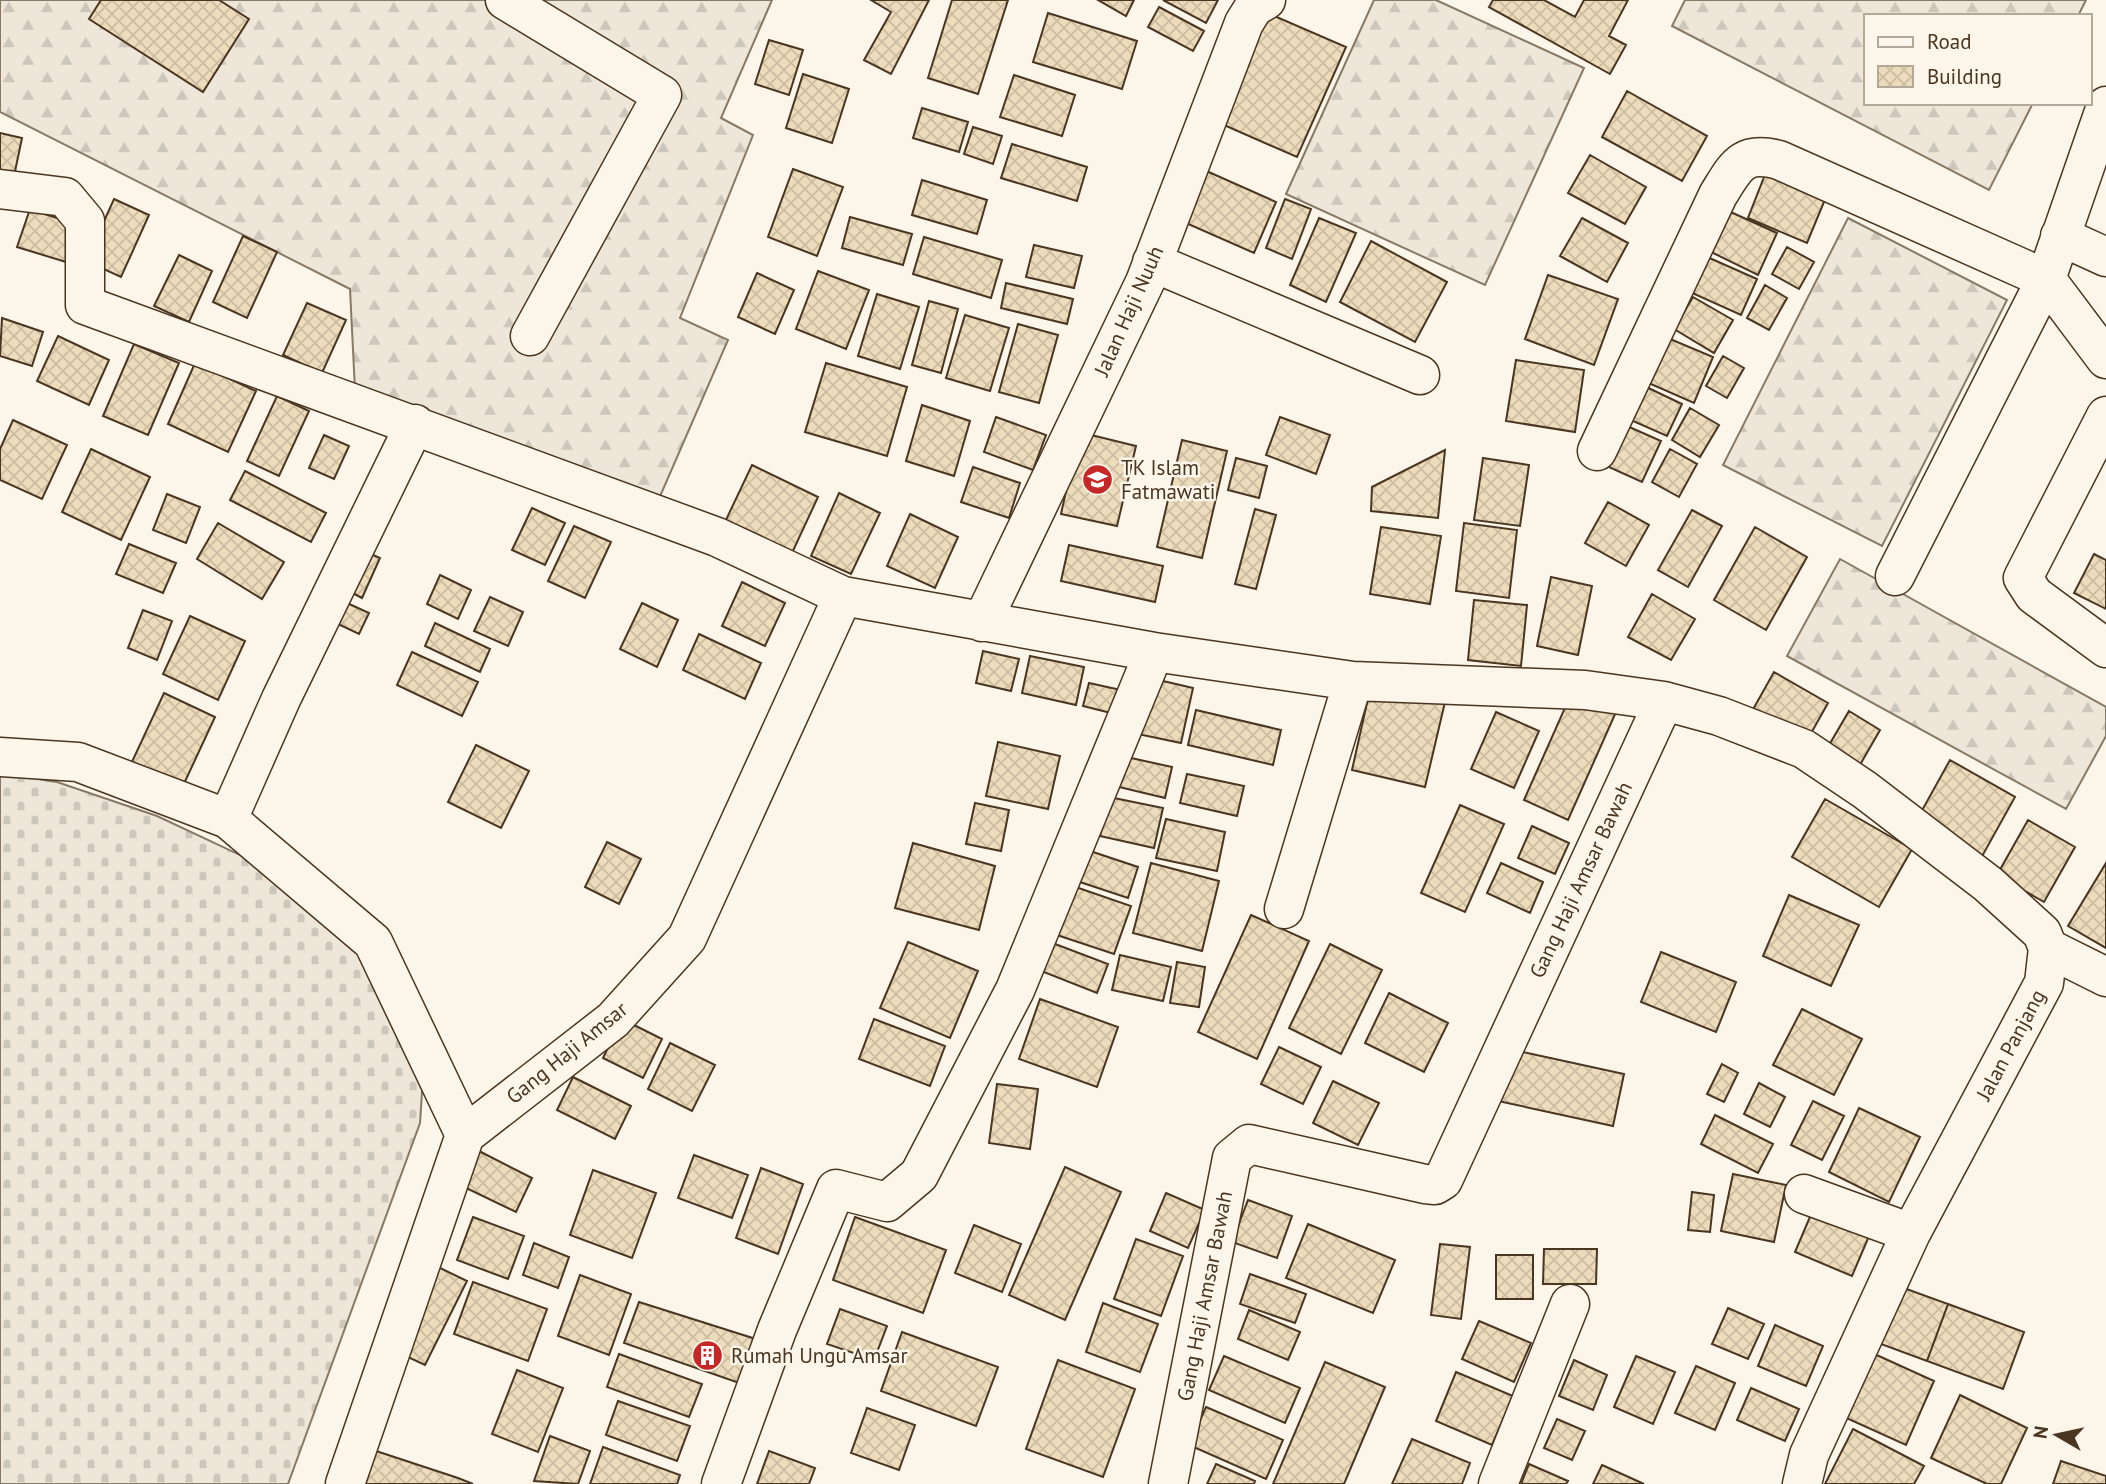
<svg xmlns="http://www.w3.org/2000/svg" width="2106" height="1484" font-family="'PT Sans',sans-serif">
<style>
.forest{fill:url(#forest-firs);stroke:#887966;stroke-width:2}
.cemetery{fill:url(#cemetery-stones);stroke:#887966;stroke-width:2}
.building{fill:url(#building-cross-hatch);stroke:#4a3520;stroke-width:2}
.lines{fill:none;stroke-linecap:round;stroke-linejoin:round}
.minor-casing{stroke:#4a3520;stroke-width:41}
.minor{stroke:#fbf6e9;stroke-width:38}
.labels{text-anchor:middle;stroke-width:5;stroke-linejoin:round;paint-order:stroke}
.street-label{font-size:21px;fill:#4a3520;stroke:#fbf6e9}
.poi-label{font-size:21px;fill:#4a3520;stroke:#fbf6e9;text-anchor:start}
</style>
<defs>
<pattern id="forest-firs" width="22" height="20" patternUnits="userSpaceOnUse" patternTransform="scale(1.75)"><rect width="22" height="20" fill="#ede6d9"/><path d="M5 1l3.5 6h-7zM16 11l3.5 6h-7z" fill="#cdc6ba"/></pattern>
<pattern id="cemetery-stones" width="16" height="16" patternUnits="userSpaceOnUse" patternTransform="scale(1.75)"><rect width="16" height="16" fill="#ede6d9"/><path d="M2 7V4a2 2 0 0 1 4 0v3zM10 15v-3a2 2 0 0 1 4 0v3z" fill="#cdc6ba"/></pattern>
<pattern id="building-cross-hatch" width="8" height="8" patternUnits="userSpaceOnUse" patternTransform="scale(1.75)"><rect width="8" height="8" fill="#ecdcbc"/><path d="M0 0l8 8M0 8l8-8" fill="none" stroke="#ccbda1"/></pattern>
</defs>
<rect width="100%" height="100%" fill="#fbf6e9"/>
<path class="forest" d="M0,0h772l-51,118 32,17 -73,183 48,22 -70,161 -303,-111 -5,-101 -350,-177z
M1374,0h62l148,68 -99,217 -199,-91z
M1685,0h401l-8,16h-212v87h167l-44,87 -317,-164z
M1848,218l159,82 -125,246 -159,-81z
M1840,559l266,148v29l-40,73 -279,-153z"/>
<path class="cemetery" d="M0,773l57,9 100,34 115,54 91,85 61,106 -4,62 -132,361h-288z"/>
<path class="building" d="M101,0h118l30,19 -46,73 -114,-73z
M929,0l-38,74 -27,-14 27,-48 -20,-12z
M952,0h56l-30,94 -50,-16z
M1098,0h36l-8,16z
M1163,0h55l-12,23z
M1493,0h51l31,17 9,-17h44l-19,36 17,9 -16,29 -121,-67z
M1159,7l45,24 -11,20 -45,-24z
M1256,8l90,39 -49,110 -89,-39z
M1048,13l89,28 -15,48 -89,-27z
M769,40l34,10 -14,45 -34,-11z
M803,74l46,15 -17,54 -46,-15z
M1014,75l61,20 -13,41 -62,-19z
M1627,91l80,45 -25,45 -80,-44z
M922,108l46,14 -9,30 -46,-14z
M973,127l29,9 -9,28 -29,-10z
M0,133l22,5 -9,43 -13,-3z
M1012,144l75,23 -10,34 -76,-23z
M1590,155l56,32 -21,37 -57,-31z
M1193,165l83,37 -22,51 -84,-37z
M793,169l50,18 -26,69 -49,-19z
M1766,172l60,25 -19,46 -59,-25z
M922,180l65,20 -10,34 -65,-19z
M114,199l35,16 -28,62 -35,-16z
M1285,199l26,10 -19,50 -26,-11z
M30,209l48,16 -12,37 -49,-15z
M1724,209l53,24 -19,42 -53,-26z
M850,217l62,17 -9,31 -61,-17z
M1319,218l37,15 -30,69 -36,-17z
M1582,218l46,25 -21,39 -47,-26z
M243,236l34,16 -30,66 -34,-16z
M924,237l78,23 -11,38 -78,-24z
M1371,241l76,41 -32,60 -75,-40z
M1034,245l48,11 -8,32 -48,-11z
M1787,247l27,15 -15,27 -27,-15z
M179,255l33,16 -23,51 -35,-16z
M1705,256l52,23 -16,36 -51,-23z
M818,271l51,19 -23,59 -50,-20z
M757,273l37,17 -19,44 -37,-17z
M1548,275l70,24 -24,66 -69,-26z
M1006,283l67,16 -6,25 -66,-16z
M1765,285l22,13 -18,32 -22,-12z
M877,294l42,13 -19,62 -42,-13z
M1693,297l40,23 -19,33 -40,-24z
M929,301l29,8 -17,64 -29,-8z
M307,303l39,17 -24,53 -39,-18z
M965,315l44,13 -19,63 -44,-13z
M2,318l41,14 -11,34 -32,-10z
M1018,324l40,11 -19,68 -40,-11z
M58,336l51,24 -20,45 -52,-24z
M1663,336l50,21 -19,46 -50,-22z
M134,344l45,19 -31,72 -45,-19z
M1723,356l21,12 -17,30 -21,-12z
M1516,360l68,10 -9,62 -69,-11z
M195,363l61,28 -28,61 -60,-28z
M826,363l81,24 -20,69 -82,-24z
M1640,384l42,20 -15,32 -43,-19z
M277,396l32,15 -30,65 -32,-15z
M922,405l48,16 -16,55 -48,-15z
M1690,408l29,17 -19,32 -28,-17z
M996,417l50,18 -13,35 -49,-18z
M1280,417l50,18 -14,39 -50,-19z
M13,420l54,25 -25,54 -42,-19v-31z
M1618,422l43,19 -19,41 -42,-19z
M1079,432l57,14 -19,80 -56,-12z
M324,435l25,11 -15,33 -25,-11z
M1182,440l45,11 -25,107 -45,-11z
M91,449l59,28 -29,63 -59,-28z
M1670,449l27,15 -18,33 -27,-15z
M1445,450l-7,68 -67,-7 1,-24z
M1236,458l31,8 -8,32 -31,-8z
M1483,458l46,7 -9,61 -46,-6z
M752,465l66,32 -26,56 -67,-31z
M973,467l47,16 -11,35 -48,-16z
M245,471l81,42 -15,29 -81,-42z
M839,493l41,20 -29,61 -40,-18z
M167,494l33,13 -14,36 -33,-13z
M1608,502l41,23 -23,41 -41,-23z
M532,508l33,15 -20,42 -33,-15z
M1255,509l21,6 -20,74 -21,-5z
M1692,510l30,16 -34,61 -30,-17z
M910,514l48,23 -23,51 -48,-22z
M218,523l66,39 -22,37 -65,-40z
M1464,523l53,7 -8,68 -53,-7z
M574,526l37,16 -26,56 -37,-17z
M1381,527l60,9 -11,68 -60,-10z
M1755,527l52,30 -41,73 -52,-30z
M129,544l47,19 -13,30 -47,-19z
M1069,545l94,21 -8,36 -94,-21z
M362,550l18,8 -18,40 -17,-9z
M2094,554l12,6v49l-32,-16z
M440,575l31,15 -13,29 -31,-15z
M1551,577l41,9 -14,69 -41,-9z
M742,582l43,21 -20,43 -43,-20z
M1652,594l43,25 -24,41 -43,-23z
M490,597l33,15 -15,34 -34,-15z
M1474,600l53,5 -6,61 -53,-6z
M347,603l22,10 -10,21 -21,-10z
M642,603l36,17 -21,47 -37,-18z
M143,610l29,11 -15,39 -29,-12z
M190,616l55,25 -27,59 -55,-26z
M435,623l55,26 -10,23 -55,-26z
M699,634l62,29 -16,36 -62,-29z
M983,651l36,8 -8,32 -35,-8z
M412,652l66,30 -16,34 -65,-31z
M1030,656l54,11 -8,38 -54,-12z
M1774,672l54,31 -23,41 -54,-31z
M1146,677l47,11 -12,55 -48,-10z
M1089,683l32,7 -6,24 -32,-8z
M1371,685l74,17 -20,85 -73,-17z
M1572,692l44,20 -48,108 -44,-20z
M164,693l51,24 -33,71 -51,-24z
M1196,710l85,20 -8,35 -85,-20z
M1849,711l31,19 -23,40 -32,-18z
M1496,712l43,19 -25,57 -43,-19z
M998,742l62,14 -12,53 -62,-13z
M476,745l53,26 -28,57 -53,-26z
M1122,756l50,11 -7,31 -50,-12z
M1950,760l65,37 -35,63 -65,-37z
M1187,774l57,12 -7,30 -57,-13z
M1109,797l54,11 -9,40 -54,-12z
M1825,799l87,50 -33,58 -87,-50z
M975,803l34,7 -8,41 -35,-7z
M1460,805l44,19 -39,88 -44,-19z
M1166,819l59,13 -8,39 -61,-13z
M2028,820l47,27 -31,55 -47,-27z
M1532,826l37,17 -14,31 -37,-16z
M607,842l34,17 -22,45 -34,-17z
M913,843l82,23 -16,64 -84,-22z
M1084,849l54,18 -10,31 -54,-18z
M1151,863l68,18 -17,70 -69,-18z
M1501,863l42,19 -13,31 -43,-20z
M2106,863v85l-38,-22z
M1067,884l64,22 -17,48 -63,-21z
M1789,895l70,30 -28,61 -68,-30z
M1251,915l58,26 -52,118 -59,-27z
M1042,939l66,25 -11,29 -66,-26z
M908,942l70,29 -28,67 -70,-30z
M1330,944l52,26 -41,84 -52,-26z
M1661,952l75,30 -20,50 -75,-30z
M1120,955l51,12 -8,34 -51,-11z
M1177,962l28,5 -6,40 -29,-4z
M1389,993l59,30 -24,49 -59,-29z
M1040,999l78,28 -21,60 -78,-28z
M1802,1009l60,30 -28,56 -61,-30z
M622,1019l40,20 -19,39 -40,-20z
M874,1019l71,27 -15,40 -71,-27z
M670,1043l45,22 -23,46 -44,-22z
M1279,1047l42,20 -18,37 -42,-20z
M1509,1049l115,25 -11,52 -115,-25z
M1722,1064l16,9 -14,29 -17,-8z
M573,1077l58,29 -16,33 -58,-29z
M1333,1081l46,22 -21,42 -45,-22z
M1759,1083l26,14 -15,30 -26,-13z
M997,1084l41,5 -8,60 -41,-6z
M1813,1101l31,15 -22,44 -31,-15z
M1859,1108l61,29 -31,65 -60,-30z
M1715,1115l58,29 -15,29 -57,-29z
M479,1151l53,27 -16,34 -54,-26z
M694,1155l54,20 -16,43 -54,-20z
M1065,1167l56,25 -56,128 -56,-25z
M761,1168l42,16 -25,70 -42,-16z
M593,1170l63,23 -24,65 -62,-23z
M1733,1174l53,11 -12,57 -53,-11z
M1692,1192l22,3 -4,37 -22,-2z
M1166,1193l39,17 -17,38 -38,-17z
M1248,1200l44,16 -15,42 -45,-16z
M1815,1205l57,24 -20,47 -57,-24z
M473,1217l51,19 -16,43 -51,-19z
M855,1217l91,33 -23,63 -90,-33z
M1308,1224l87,36 -22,53 -87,-35z
M974,1225l47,19 -19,48 -47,-19z
M1136,1239l47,17 -22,60 -47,-17z
M534,1243l35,14 -11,31 -35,-13z
M1440,1244l30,3 -9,72 -30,-4z
M1544,1249h53l-1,35h-53z
M1496,1255h37v44h-37z
M438,1267l29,14 -42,84 -28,-13z
M1250,1274l56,20 -11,29 -55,-19z
M580,1275l51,19 -22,61 -51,-19z
M473,1282l74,27 -19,52 -74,-27z
M1890,1283l58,21 -21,57 -57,-21z
M639,1302l123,39 -17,44 -121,-42z
M1103,1303l55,21 -18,48 -54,-20z
M1948,1304l76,28 -21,57 -76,-28z
M1728,1308l36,16 -16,35 -36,-15z
M840,1309l47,17 -13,34 -47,-16z
M1249,1310l51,22 -12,28 -50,-21z
M1479,1321l52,22 -17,39 -52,-23z
M1775,1325l48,21 -17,40 -48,-20z
M902,1332l96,35 -22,59 -95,-35z
M1870,1352l64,29 -28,64 -64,-29z
M619,1354l83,30 -13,33 -82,-30z
M1224,1356l76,32 -15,35 -76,-33z
M1636,1356l39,16 -22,52 -39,-17z
M1058,1360l77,29 -32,88 -77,-28z
M1574,1360l33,15 -14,35 -34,-14z
M1325,1362l60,25 -41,97h-71z
M1696,1366l39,17 -20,47 -40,-17z
M517,1370l46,18 -25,64 -46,-18z
M1456,1372l57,24 -21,49 -56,-24z
M1751,1388l48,21 -14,32 -48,-21z
M1960,1395l67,33 -26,56h-14l-56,-26z
M618,1401l72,25 -13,35 -71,-26z
M1206,1407l77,33 -17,39 -77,-34z
M867,1408l48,17 -16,45 -48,-17z
M1557,1419l28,12 -13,29 -28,-12z
M1853,1429l71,37 -10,18h-89z
M550,1436l40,15 -12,33 -44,-3z
M1412,1439l58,24 -8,21h-70z
M603,1447l77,28 -3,9h-87z
M370,1449l88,29 15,6h-115z
M769,1451l46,17 -6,16h-52z
M2061,1461l45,15v8h-53z
M1216,1464l39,17 -1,3h-47z
M1529,1464l39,17 -2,3h-45z
M1602,1465l42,19h-51z"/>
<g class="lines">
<defs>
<path id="minor" d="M505,0l157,95 -132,241
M2106,106l-60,173 60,80
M0,189l65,8 20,24v84l632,232 126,59 311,56 199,29 232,9 79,11 55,15 85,33 61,41 123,94 54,49 6,15 -4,35 -133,250 -102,222 -7,29
M2060,236l46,21
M1152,262l268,113
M2106,416l-83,162 11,17 72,53
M1597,451l121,-256c18,-29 24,-45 61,-35l267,119 -151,297
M982,622l163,-340 99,-259 10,-16 12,-7
M0,757l78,5 150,57 145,123 92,193
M228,819l53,-120 134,-275
M1284,909l69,-228
M2048,948l58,29
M1804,1194l107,39
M345,1484l120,-349 148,-115 74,-82 156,-342
M721,1484l56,-154 59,-141 51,13 32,-27 96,-185 139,-338
M1168,1484l64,-326 17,-14 176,40 10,1 8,-5 221,-479
M1498,1484l72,-180"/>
</defs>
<use href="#minor" class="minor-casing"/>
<use href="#minor" class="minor"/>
</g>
<defs>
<symbol id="school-disc" viewBox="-11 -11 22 22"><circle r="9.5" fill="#c62828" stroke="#fbf6e9"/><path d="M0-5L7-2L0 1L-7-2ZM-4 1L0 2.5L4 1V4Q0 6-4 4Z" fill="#fff"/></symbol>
<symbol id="building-disc" viewBox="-11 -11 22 22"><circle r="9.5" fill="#c62828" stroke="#fbf6e9"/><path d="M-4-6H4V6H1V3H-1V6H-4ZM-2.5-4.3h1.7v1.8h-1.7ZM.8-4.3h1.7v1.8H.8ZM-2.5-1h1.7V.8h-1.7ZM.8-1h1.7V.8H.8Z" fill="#fff"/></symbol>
</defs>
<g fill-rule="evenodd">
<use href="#school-disc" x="1080" y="462" width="35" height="35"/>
<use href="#building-disc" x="690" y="1338" width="35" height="35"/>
</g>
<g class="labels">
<g class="street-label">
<text transform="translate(1129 311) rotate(-66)" y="7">Jalan Haji Nuuh</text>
<text transform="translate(1581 880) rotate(-65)" y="7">Gang Haji Amsar Bawah</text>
<text transform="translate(2011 1045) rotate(-62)" y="7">Jalan Panjang</text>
<text transform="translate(567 1053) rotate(-39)" y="7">Gang Haji Amsar</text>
<text transform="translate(1205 1296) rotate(-79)" y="7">Gang Haji Amsar Bawah</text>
</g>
<g class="poi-label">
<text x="1121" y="475">TK Islam<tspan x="1121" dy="24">Fatmawati</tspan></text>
<text x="731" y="1363">Rumah Ungu Amsar</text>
</g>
</g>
<rect x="1864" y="14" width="228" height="91" fill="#fbf6e9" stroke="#b4a999" stroke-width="2"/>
<rect x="1878" y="37" width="35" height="10" fill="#fbf6e9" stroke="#b4a999" stroke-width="2"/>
<text x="1927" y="49" font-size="21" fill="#4a3520">Road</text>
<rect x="1878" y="66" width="35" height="21" fill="url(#building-cross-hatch)" stroke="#b4a999" stroke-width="2"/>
<text x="1927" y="84" font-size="21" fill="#4a3520">Building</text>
<g transform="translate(2057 1435) rotate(279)" stroke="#fbf6e9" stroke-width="5" paint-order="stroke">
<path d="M0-5L12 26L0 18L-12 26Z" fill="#4a3520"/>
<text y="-10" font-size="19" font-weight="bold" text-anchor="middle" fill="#4a3520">N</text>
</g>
</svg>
